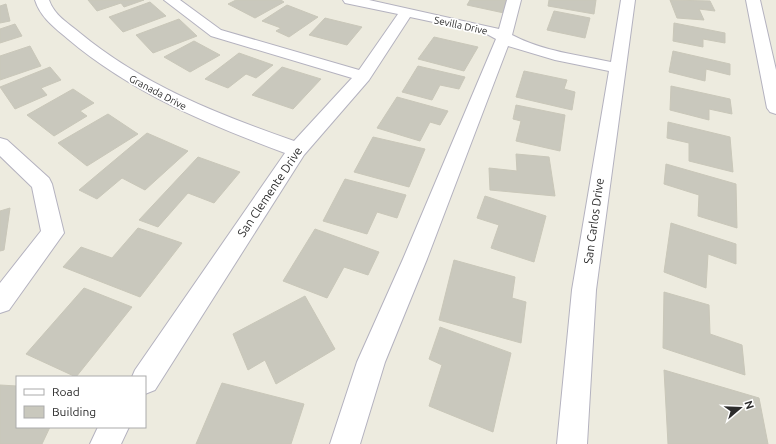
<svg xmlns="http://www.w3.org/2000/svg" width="776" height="444" font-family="Ubuntu,sans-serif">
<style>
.building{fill:#c9c8bd;stroke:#c9c7b9}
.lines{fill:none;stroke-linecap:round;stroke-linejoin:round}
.minor-casing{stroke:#b4b2bf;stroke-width:2}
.minor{fill:#fff;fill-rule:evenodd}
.labels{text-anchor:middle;stroke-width:3.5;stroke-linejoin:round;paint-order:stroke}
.far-street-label{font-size:10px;fill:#2c2c2c;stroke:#fff}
.street-label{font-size:12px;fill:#2c2c2c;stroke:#fff}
</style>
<rect width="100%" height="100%" fill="#edebdf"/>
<path class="building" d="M88,0h56l-20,7 -3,-4 -24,8z
M236,0h45l3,2 -29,16 -27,-14z
M470,0h41l-7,13 -37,-8z
M549,0h47l-2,14 -46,-8z
M670,0l40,1 5,10 -16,-2 5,11 -27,-2z
M150,2l16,14 -43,16 -14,-15z
M6,4l4,17 -10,2v-17z
M287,5l31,12 -29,20 -13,-6 5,-3 -19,-7z
M554,11l36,7 -5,20 -38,-8z
M325,18l37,9 -15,18 -38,-10z
M179,19l18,17 -44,17 -17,-18z
M674,23l51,10v10l-22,-4v8l-30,-6z
M15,24l7,12 -22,7v-14z
M434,37l44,10 -14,24 -46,-12z
M194,41l26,14 -30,17 -26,-15z
M30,46l11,20 -41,14v-24z
M673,51l57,13v11l-24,-6 -1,12 -36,-9z
M239,53l34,12 -17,13 -10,-4 -18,14 -23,-9z
M418,66l47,11 -6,12 -19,-4 -8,15 -30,-8z
M50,67l11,13 -20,8 6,7 -32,14 -15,-22z
M282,67l39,12 -28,30 -41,-14z
M524,71l43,9 -3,9 11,3 -3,18 -56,-13z
M671,86l59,13 2,15 -23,-5v11l-39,-10z
M73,89l21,14 -14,8 7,5 -33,20 -27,-21z
M397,97l51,14 -8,14 -10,-3 -10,19 -43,-13z
M516,105l49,10 -5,36 -44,-10 5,-20 -8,-2z
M108,114l30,20 -51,32 -29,-23z
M668,122l62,15 3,35 -44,-11v-18l-22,-5z
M147,133l41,18 -43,39 -23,-12 -25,21 -18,-9z
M373,137l52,12 -16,38 -55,-15z
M516,154l33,3 6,39 -65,-6 -1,-22 28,3z
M198,157l42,15 -26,31 -26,-10 -30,34 -19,-7z
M666,164l70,20 1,44 -39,-12 1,-21 -35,-11z
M345,179l61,16 -9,23 -20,-6 -10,22 -44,-13z
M485,196l61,20 -12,46 -43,-14 8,-23 -22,-7z
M10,208l-6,42 -4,1v-40z
M671,223l65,21v20l-28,-10 -2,34 -42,-16z
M138,228l44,15 -42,54 -77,-30 18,-20 31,11z
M315,229l64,23 -11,23 -24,-8 -17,31 -44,-17z
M454,260l61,17 -3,21 14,4 -5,41 -82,-23z
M84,288l48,19 -56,70 -50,-23z
M664,292l45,13 1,29 32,11 3,30 -82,-27z
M305,296l30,53 -59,35 -11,-24 -17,10 -15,-36z
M440,327l71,26 -18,79 -64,-26 13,-41 -13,-6z
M664,370l95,28 9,46h-100z
M222,383l82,21 -13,40h-95z
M0,385l17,1v41h33l-8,17h-42z"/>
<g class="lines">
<defs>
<path id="minor" d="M35,0h14c5,15 19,23 31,33 63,52 137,81 214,108l58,-63 -141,-42 -47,-36h16l41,30 138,40 39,-56 -53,-11 -2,-3h26l130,29 8,-29h14l-9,35c30,16 66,20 99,27l10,-62h14l-39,290 -9,154h-30l15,-154 37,-219 -54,-11 -47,-14 -81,213 -42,103 -25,82h-30l27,-82 46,-103 93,-220 -11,-6 -75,-16 -41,63 -65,75 -149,235 -10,4v-17h-13l3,-7 150,-217c-78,-29 -153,-60 -217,-114 -13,-11 -28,-22 -33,-39z
M746,0h14l16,70v44l-6,-2 -3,-4z
M0,138l7,2 42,38 3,6 12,49 -55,77 -9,3v-30l41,-52 -9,-44 -32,-31z
M98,427h31l-8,17h-31z"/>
</defs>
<use href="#minor" class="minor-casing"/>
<use href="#minor" class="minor"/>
</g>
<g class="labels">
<g class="far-street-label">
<text transform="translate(461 25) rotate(12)" y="4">Sevilla Drive</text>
<text transform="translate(158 92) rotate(28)" y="4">Granada Drive</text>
</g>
<g class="street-label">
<text transform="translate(270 192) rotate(-56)" y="4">San Clemente Drive</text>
<text transform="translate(594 221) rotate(-82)" y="4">San Carlos Drive</text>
</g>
</g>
<rect x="16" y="376" width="130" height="52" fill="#ffffff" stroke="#ababab"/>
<rect x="24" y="389" width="20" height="6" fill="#ffffff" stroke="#ababab"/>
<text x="52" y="396" font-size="12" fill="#2c2c2c">Road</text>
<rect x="24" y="406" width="20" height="12" fill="#c9c8bd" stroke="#ababab"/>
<text x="52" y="416" font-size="12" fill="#2c2c2c">Building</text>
<g transform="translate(740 408) rotate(71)" stroke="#ffffff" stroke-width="3" paint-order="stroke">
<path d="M0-3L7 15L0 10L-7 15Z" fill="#2c2c2c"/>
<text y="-6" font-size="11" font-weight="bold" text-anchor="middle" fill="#2c2c2c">N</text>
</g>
</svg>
